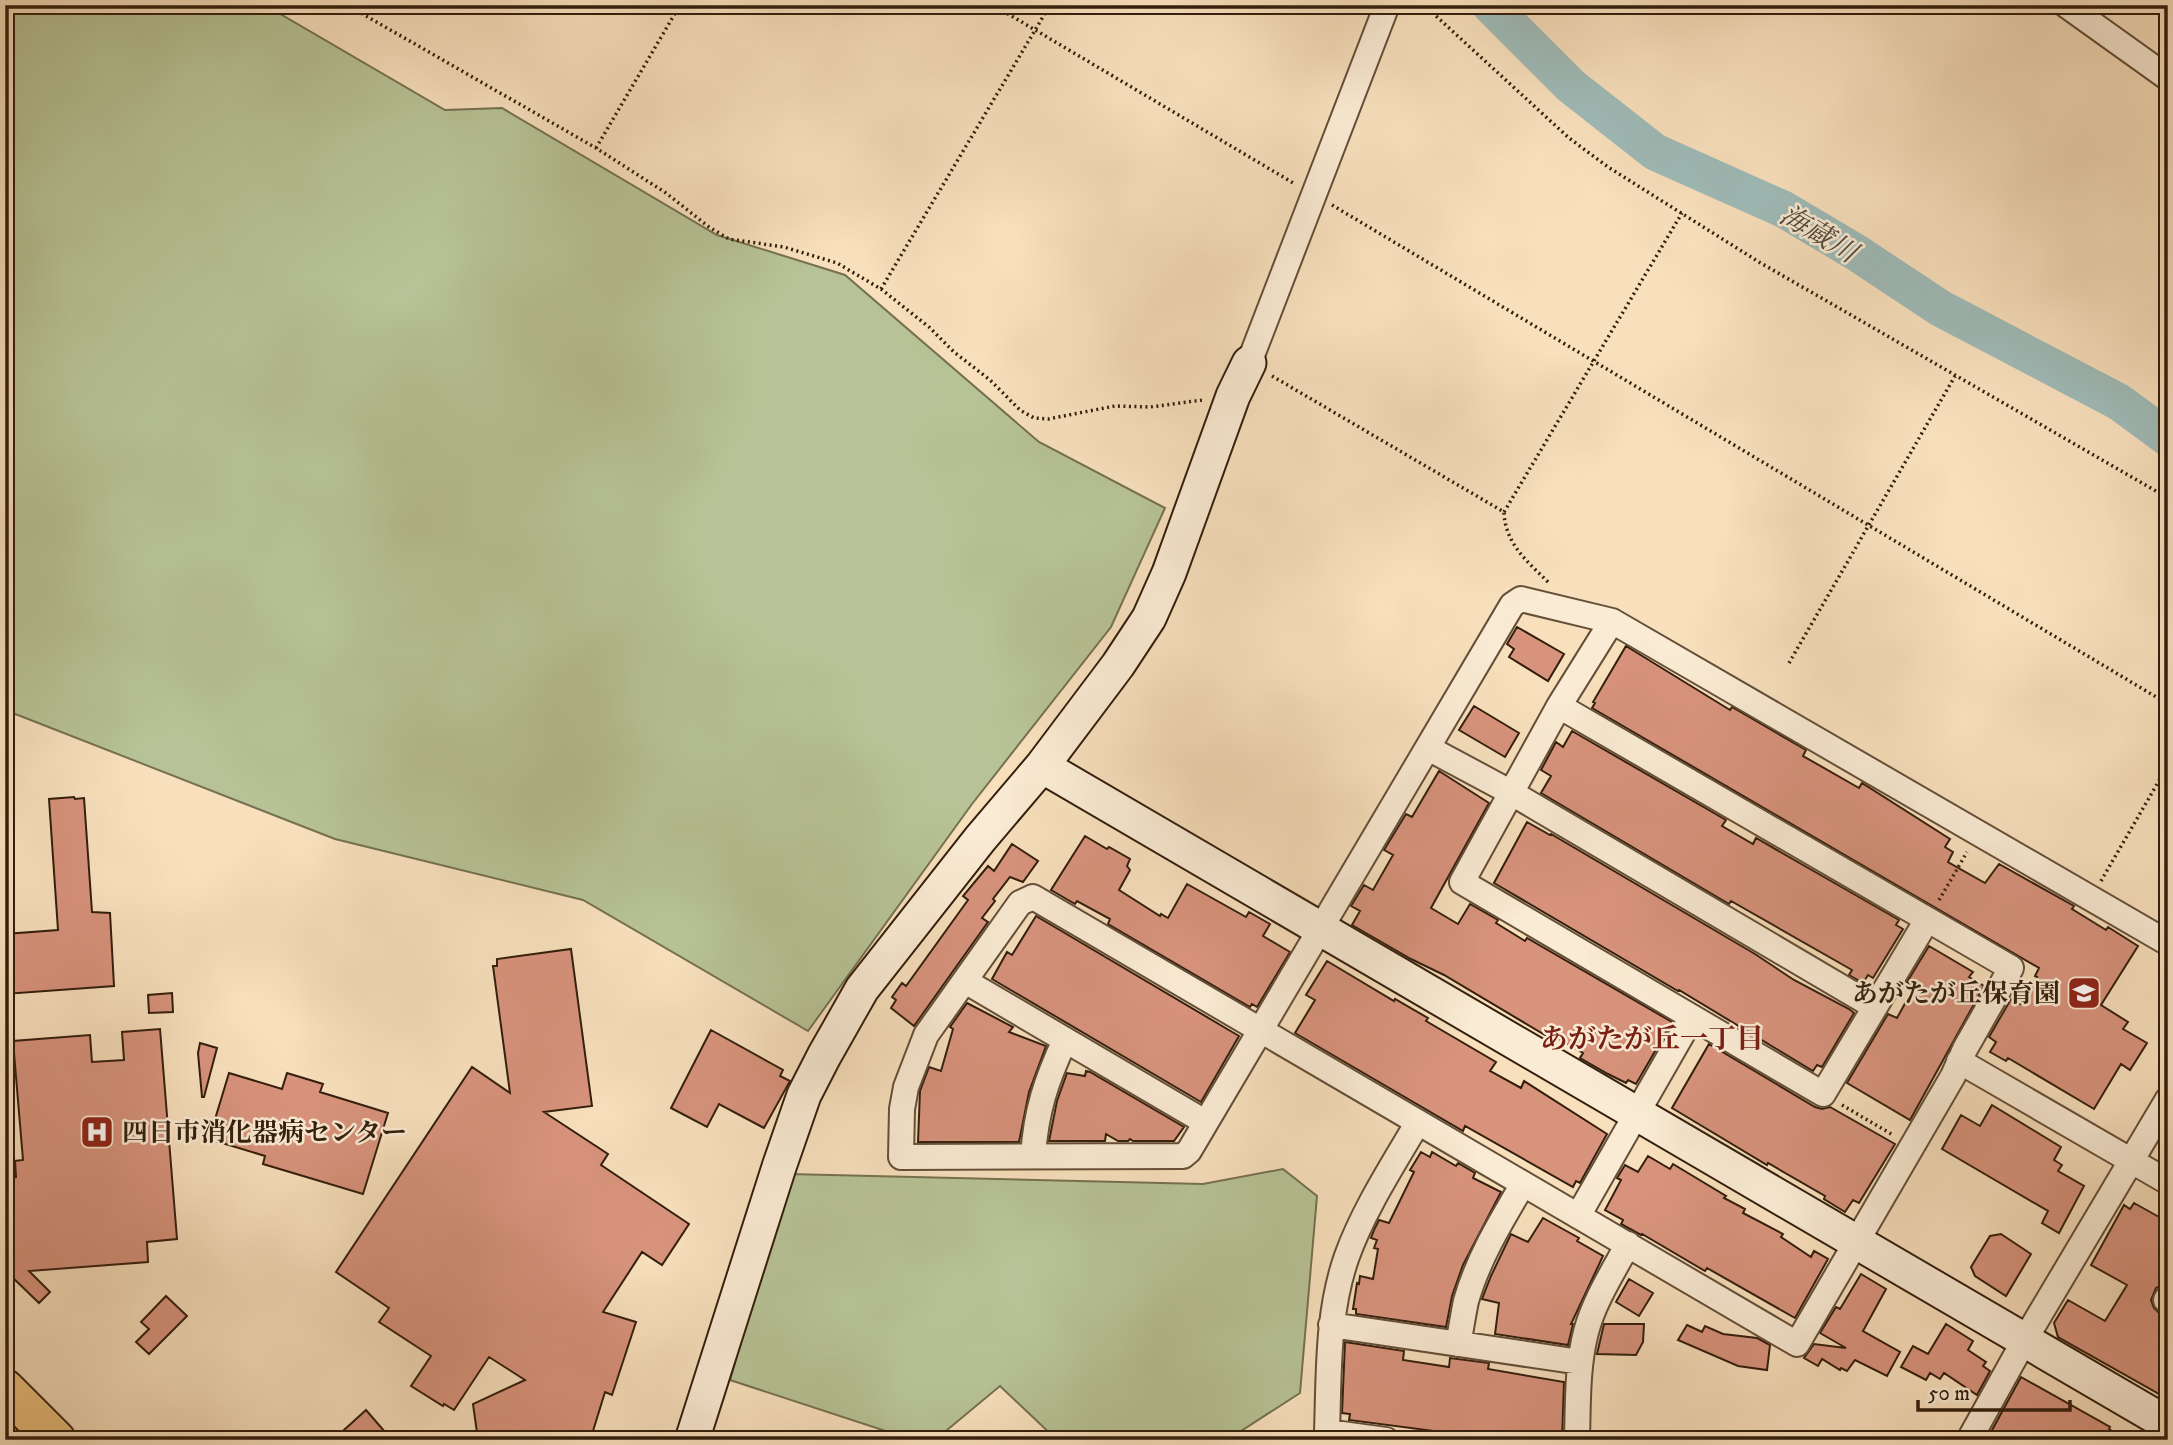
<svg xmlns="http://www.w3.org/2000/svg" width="2173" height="1445" font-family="'IM FELL DW Pica','Noto Serif JP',serif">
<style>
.green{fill:#b7c396;stroke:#757051;stroke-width:2}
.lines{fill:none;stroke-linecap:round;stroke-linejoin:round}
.river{stroke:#9fbbb8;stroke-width:37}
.building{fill:#d8937d;stroke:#331e0c;stroke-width:2}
.street-casing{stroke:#644e38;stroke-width:28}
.secondary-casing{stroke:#331e0c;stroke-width:37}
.highway-casing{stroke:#331e0c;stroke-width:42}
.path{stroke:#331e0c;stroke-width:3.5;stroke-dasharray:2 3.5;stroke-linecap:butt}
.street{stroke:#faebd4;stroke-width:24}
.secondary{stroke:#faebd4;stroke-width:33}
.highway{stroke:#ecc07e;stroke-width:38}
.labels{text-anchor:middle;stroke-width:5;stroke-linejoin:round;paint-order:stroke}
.poi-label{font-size:26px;font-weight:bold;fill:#331e0c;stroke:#faebd4;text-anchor:end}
.water-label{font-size:28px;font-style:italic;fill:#534d40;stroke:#faebd4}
.neighbourhood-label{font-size:28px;font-weight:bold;fill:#7a1f14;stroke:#faebd4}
</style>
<rect width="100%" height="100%" fill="#f8e0bd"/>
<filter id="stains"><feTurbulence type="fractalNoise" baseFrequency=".00286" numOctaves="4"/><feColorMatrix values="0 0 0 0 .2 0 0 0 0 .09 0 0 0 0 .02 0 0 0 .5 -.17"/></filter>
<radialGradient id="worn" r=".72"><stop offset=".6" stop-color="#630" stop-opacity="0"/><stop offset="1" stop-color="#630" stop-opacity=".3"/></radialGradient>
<path class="green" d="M5,5h267l5,7 168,98 57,-2 215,127 128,40 194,167 126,66 -54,119 -139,177 -164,227 -225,-131 -248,-61 -330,-129v-453l5,-27 -5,-1z
M1283,1169l34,27 -17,197 -73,47h-170l-57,-54 -65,54h-22l-183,-60 59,-206 414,10z"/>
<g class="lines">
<path class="river" d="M1490,5l81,81 84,66 128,57 74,44 83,55 179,94 49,36"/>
</g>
<path class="building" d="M1517,627l47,27 -16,27 -39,-24 5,-8 -7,-5z
M1626,646l104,64 2,-3 74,43 -3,6 56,32 3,-5 88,56 -5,8 8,5 -5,10 37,21 14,-19 75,42 -2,3 34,21 2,-3 30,19 -37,59 27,17 -5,7 24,14 -17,27 -9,-6 -27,45 -86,-51 -2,3 -16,-9 6,-10 -7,-5 22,-38 9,5 17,-27 -2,-1 4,-8 -447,-260 3,-5 -2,-1z
M1474,706l45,27 -14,24 -46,-27z
M1572,731l154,89 -4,6 31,18 3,-6 143,82 -3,5 7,4 -30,49 -5,-3 -5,8 -14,-8 3,-5 -121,-69 -2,3 -188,-111 10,-17 -10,-6 15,-28 7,5z
M1439,771l50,32 -58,105 27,16 12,-20 28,16 -2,3 29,18 2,-3 145,84 -36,62 -8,-4 -2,3 -18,-9 -28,-16 3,-5 -26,-15 -2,3 -111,-66 -33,-16 -59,-34 8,-14 -9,-5 13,-21 9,5 20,-35 -9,-5 22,-36 6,3z
M74,797l1,2 9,-1 8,114 18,1 4,73 -109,8v-60l53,-4 -9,-131z
M1527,822l23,13 1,-1 204,120 39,26 55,29 5,4 -32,54 -5,-2 -4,6 -134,-81 -1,1 -184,-108z
M1085,836l22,13 2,-2 21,12 -3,7 3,4 -11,20 41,26 1,-2 7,4 19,-34 59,33 3,-5 21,12 -7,12 27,16 -33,55 -5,-3 -2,3 -142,-83 2,-5 -33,-18 -2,3 -24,-14z
M1012,844l26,17 -15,21 -13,-5 -17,22 2,2 -13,17 6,4 -74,104 -23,-18 5,-8 -4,-3 10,-14 4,3 62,-86 -5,-4 25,-30 6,5z
M1036,916l203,120 -38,66 -209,-123 15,-27 5,3z
M1929,946l44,26 -4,5 15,9 -74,134 -63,-37 41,-69 9,4 17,-31 -7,-5z
M571,949l21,157 -48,6 64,42 -7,11 88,59 -27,41 -20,-13 -39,60 33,10 -24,73 -7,-3 -12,39 -19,9h-96l-5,-36 52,-24 -36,-23 -35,53 -10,-6 -1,2 -32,-20 20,-30 -52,-34 10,-14 -53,-36 136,-205 38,26 -17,-127h4v-7z
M1327,961l67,40 1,-2 33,19 -2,3 70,41 -6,9 31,17 3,-7 83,53 -27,49 -4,-2 -3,6 -108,-61 -2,5 -168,-98 20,-33 -9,-5z
M172,993l1,19 -24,1 -1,-18z
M967,1003l46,24 -4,5 37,14 -17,46 -10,50h-101l2,-51 9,-24 12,4 12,-42 -3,-2z
M160,1029l17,210 -30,3 1,20 -119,9 21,21 -11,11 -31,-30h-3v-95l11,-1 -1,-16 8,-1 -10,-119 77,-6 2,27 32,-2 -2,-28z
M711,1030l72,40 -3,6 10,5 -26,47 -45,-24 -12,23 -36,-19z
M200,1043l17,5 -13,49h-2l-4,-44z
M1709,1044l106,63 7,2 8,-2 65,37 -36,59 -6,-3 -8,12 -21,-13 1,-3 -57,-33 -1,2 -95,-57z
M1086,1071l4,1 94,55 -10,14h-41l-3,-2 -2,2h-10l-12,-7 -1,7h-56l8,-40 10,-28 18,3z
M229,1073l53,16 5,-16 36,11 -3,8 68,21 -25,81 -100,-30 2,-8 -56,-17z
M1992,1105l69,42 -7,13 8,5 -4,6 26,15 -25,47 -17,-10 6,-12 -106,-62 19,-34 19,11z
M1421,1152l9,5 2,-5 24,14 2,-3 17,10 -2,5 28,14 -38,73 -11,31 -6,31 -90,-13v-5h-3l4,-26 2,1 1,-8 13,3 5,-30 -4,-1 3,-8 -6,-2 3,-8 5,-10 10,3 25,-51 -4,-2z
M1648,1156l22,13 3,-5 53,32 -2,2 21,11 -2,4 40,21 -2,3 30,20 3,-6 14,8 -33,59 -88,-50 -2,3 -63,-37 -1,1 -20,-11 2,-4 -18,-10 16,-30 -4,-2 8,-13 13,7z
M2134,1203l34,19v60l-12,6 -5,12 3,8 5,5 9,3v83l-110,-62 -4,-14 14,-23 37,21 22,-36 -36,-20 33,-60 6,4z
M1543,1218l36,20 -2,3 26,15 -32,68h2l-5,21 -73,-11 4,-31 -17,-4 9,-23 20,-42 17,8z
M2001,1234l30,20 -25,42 -31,-20 -4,-9 19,-31z
M1861,1274l25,15 -23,42 37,21 -13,24 -32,-16 -8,11 -6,-3 -1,2 -18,-11 -4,7 -14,-8 10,-14 32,4 -26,-15 16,-26 4,2z
M1629,1279l24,14 -14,23 -23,-14z
M166,1296l21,20 -38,38 -13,-12 13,-13 -8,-7z
M1604,1324h40l-1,18 -7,13 -39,-1z
M1946,1324l27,17 -5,9 18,12 -3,4 7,5 -13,24 -33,-22 -4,6 -10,-6 -4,7 -25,-13 12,-21 15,8z
M1687,1325l15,7 3,-6 18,8 34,4 13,7 -3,25 -29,-4 -60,-26z
M1345,1342l59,9 -1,9 46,7 1,-9 39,5 -1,6 76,13 -2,58h-59l-154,-20 1,-6 -8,-1z
M2021,1377l89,50 -1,2 17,11h-122l-13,-8z
M366,1410l26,30h-59z"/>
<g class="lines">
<defs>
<path id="street" d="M2066,5l102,73
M1249,363l138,-358
M1612,621l-53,85 -97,176 361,212 104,-174
M1559,706l452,262 -46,81 -12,27 -156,268 -764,-447 -13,6 -94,132 -20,52 -4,22 -1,48 282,-1 6,-5 323,-546 9,-6 91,22 556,322
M1428,748l82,44 365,215
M965,981l240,141
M1959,1061l209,121
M1033,1156c3,-45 13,-75 32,-116
M1578,1216l114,-199
M2168,1297l-2,3 2,1
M1331,1325l249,37
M1458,1344c3,-14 5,-29 8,-43 12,-42 35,-80 57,-117
M1386,1440l-59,-8c2,-59 0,-120 20,-176 17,-47 46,-91 71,-134
M1577,1440c1,-36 0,-73 9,-108 8,-31 27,-60 42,-88
M1969,1440l55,-99 144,-242"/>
<path id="secondary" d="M1042,766l1126,658
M692,1440l87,-273 25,-72 20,-39 38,-67 118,-150 62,-73 76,-101 31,-47 20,-45 64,-177 16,-33"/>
<path id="highway" d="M5,1389l51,51"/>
</defs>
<use href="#street" class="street-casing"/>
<use href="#secondary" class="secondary-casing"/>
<use href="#highway" class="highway-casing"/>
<path class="path" d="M292,5l4,6 10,-2 2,-4
M347,5l249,143 70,45 43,34 20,12 55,8 53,16 44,26 48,38 25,25 36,28 30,30 14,8 14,1 67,-13 35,1 53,-7
M993,5l302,179
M1424,5l145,133 39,29 151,95 409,236
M596,148l84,-143
M1332,205l836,499
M881,289l169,-284
M1272,376l232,136c1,32 24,50 45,71
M1504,512l178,-299
M1789,663l166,-287
M2101,881l67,-116
M1939,900l28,-48
M1842,1105l51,30"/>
<use href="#street" class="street"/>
<use href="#secondary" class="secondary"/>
<use href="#highway" class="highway"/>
</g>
<defs>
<symbol id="school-square" viewBox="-11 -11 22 22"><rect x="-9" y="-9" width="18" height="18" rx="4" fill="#8f2418" stroke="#faebd4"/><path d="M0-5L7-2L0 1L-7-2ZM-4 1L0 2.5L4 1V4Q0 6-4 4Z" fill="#fff"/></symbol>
<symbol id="hospital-square" viewBox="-11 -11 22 22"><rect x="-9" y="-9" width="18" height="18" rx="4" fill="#8f2418" stroke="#faebd4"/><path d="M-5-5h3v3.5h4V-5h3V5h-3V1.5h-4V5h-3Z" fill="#fff"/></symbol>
</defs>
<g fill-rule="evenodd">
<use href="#school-square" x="2065" y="974" width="38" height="38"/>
<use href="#hospital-square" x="78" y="1113" width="38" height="38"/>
</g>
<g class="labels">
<g class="poi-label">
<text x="2060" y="1002">あがたが丘保育園</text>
<text x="122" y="1141" text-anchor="start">四日市消化器病センター</text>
</g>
<g class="water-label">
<text transform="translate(1819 233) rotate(31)" y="10">海蔵川</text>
</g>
<g class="neighbourhood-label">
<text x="1652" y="1048">あがたが丘一丁目</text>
</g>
</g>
<rect width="2173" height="1445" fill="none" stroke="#f8e0bd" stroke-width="28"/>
<rect x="7" y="7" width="2159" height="1431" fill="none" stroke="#331e0c" stroke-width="3.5"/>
<rect x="14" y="14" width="2145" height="1417" fill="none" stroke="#331e0c" stroke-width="2"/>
<path d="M1918 1400v10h152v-10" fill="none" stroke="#331e0c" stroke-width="3.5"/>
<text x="1928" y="1400" font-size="21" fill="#331e0c" stroke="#faebd4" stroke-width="5" paint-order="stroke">50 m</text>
<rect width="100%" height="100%" filter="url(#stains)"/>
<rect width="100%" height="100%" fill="url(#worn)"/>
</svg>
